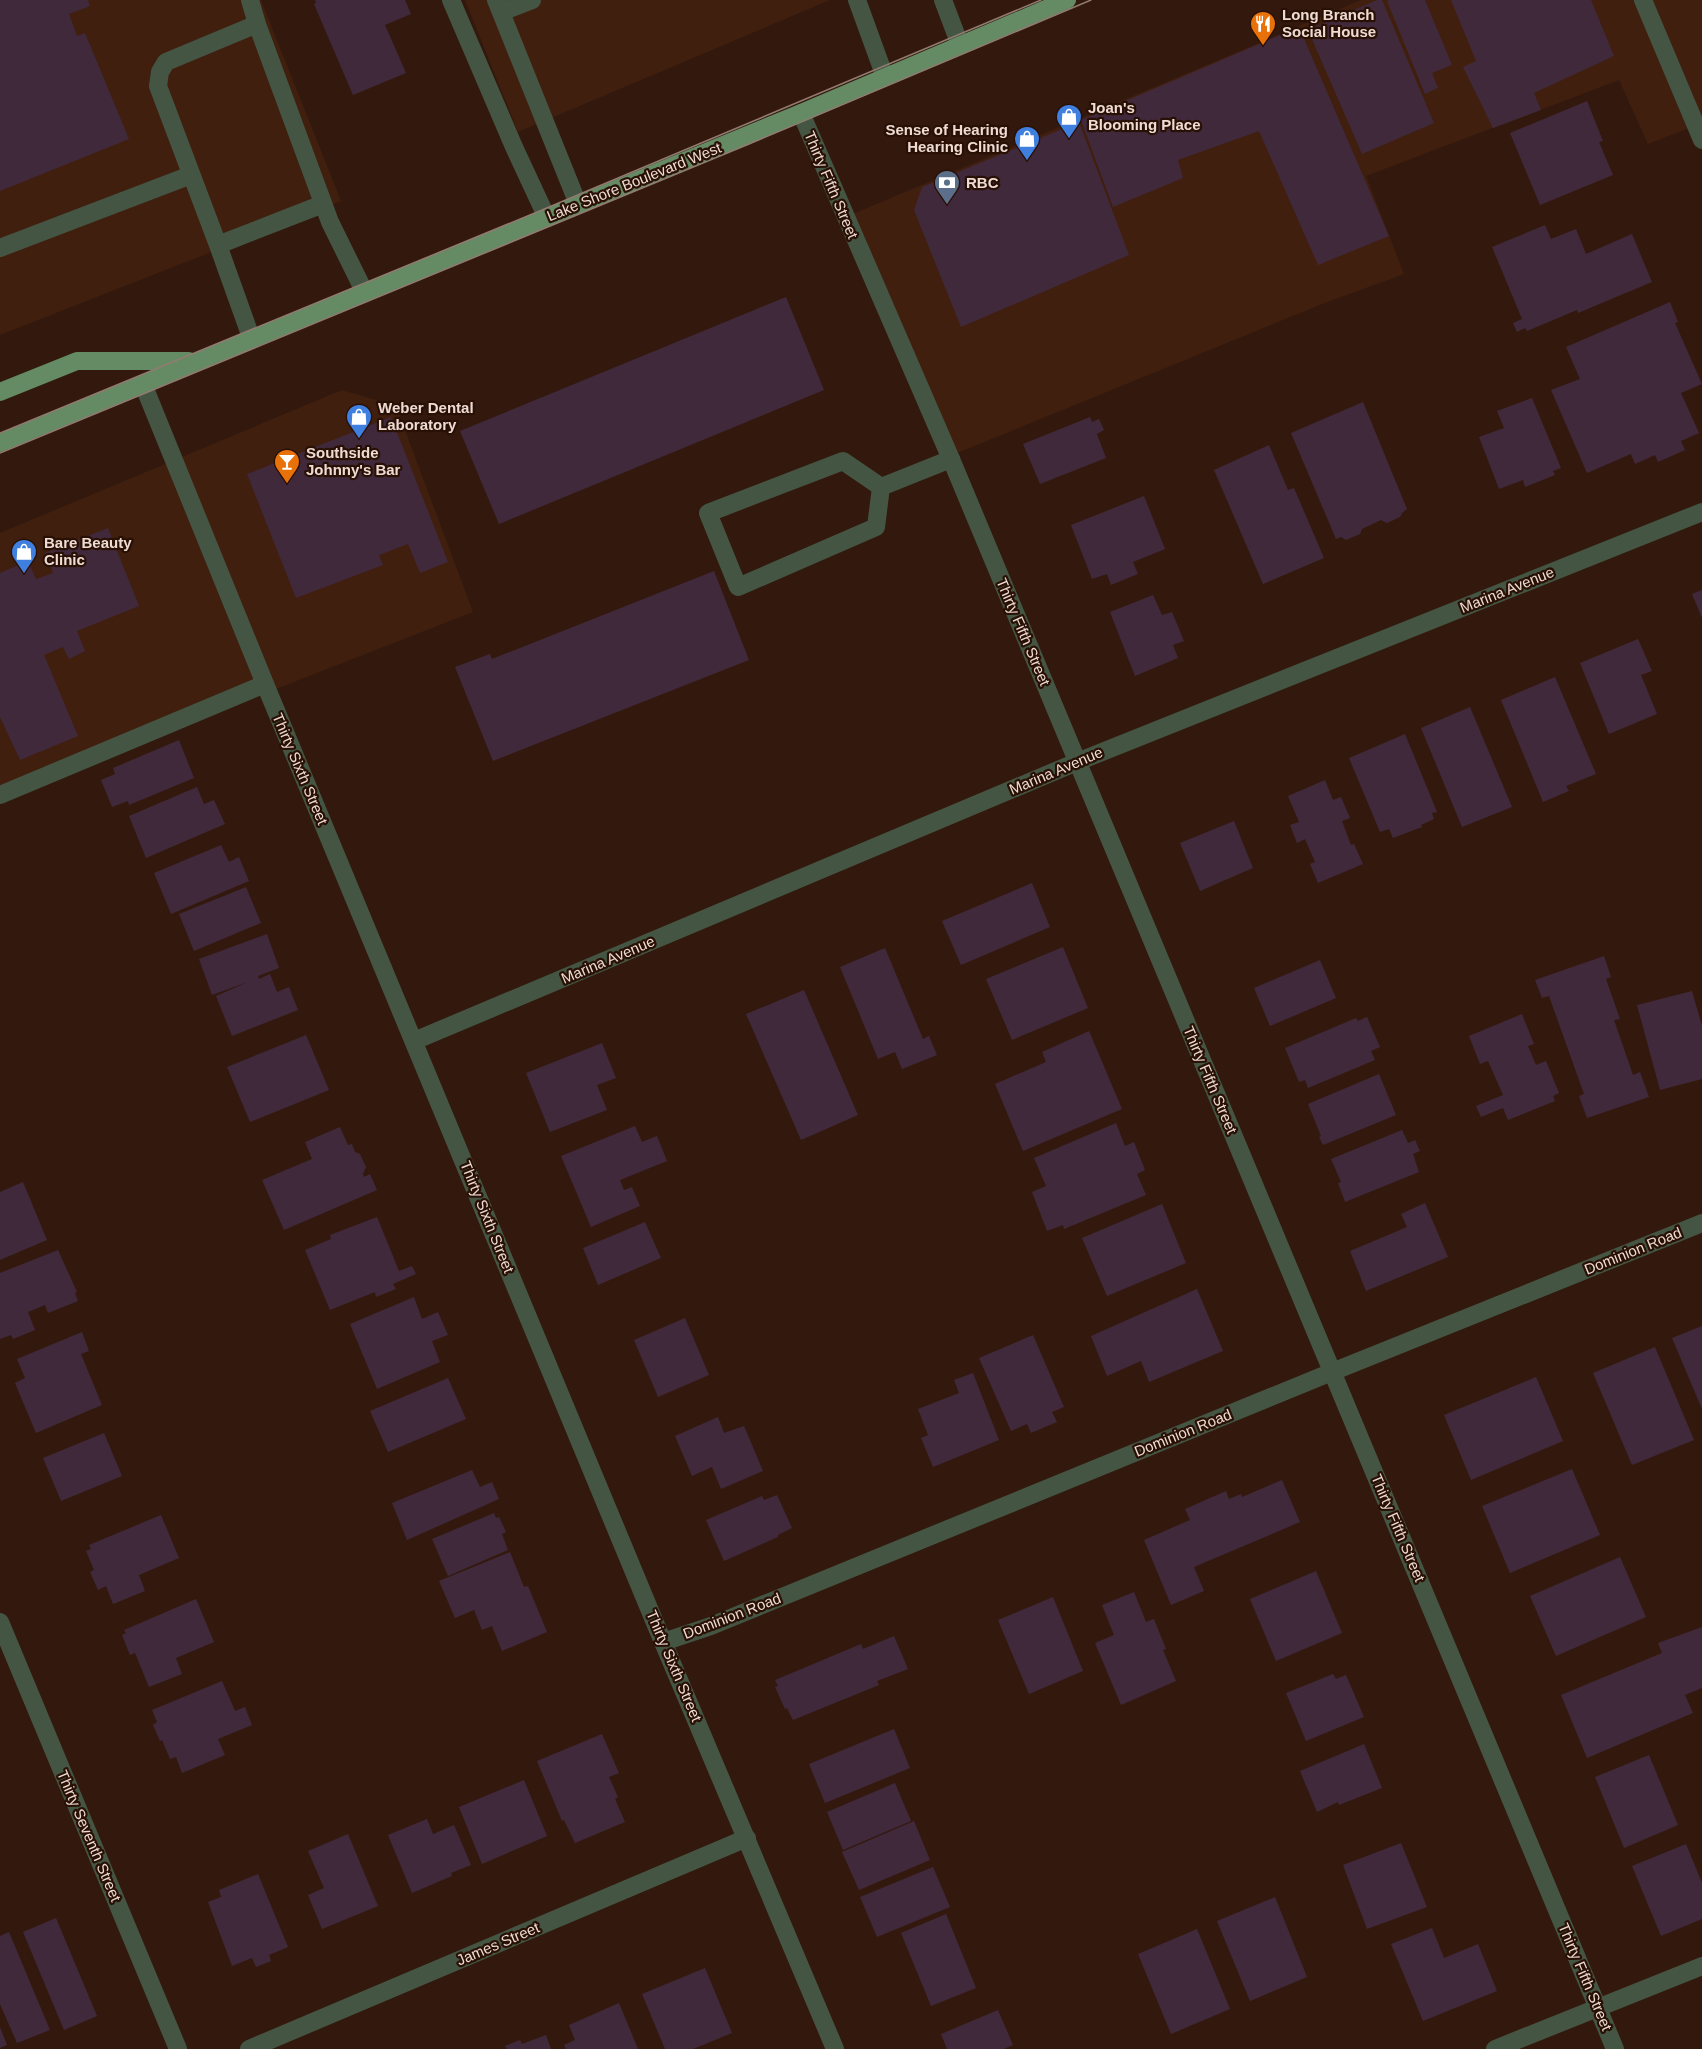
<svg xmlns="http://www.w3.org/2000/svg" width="1702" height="2049" font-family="Arial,sans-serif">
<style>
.built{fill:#401f0f}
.building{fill:#41293c}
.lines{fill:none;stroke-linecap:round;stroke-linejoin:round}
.service{stroke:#445643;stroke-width:18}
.minor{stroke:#445643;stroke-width:18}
.primary{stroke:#648b63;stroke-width:18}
.tram{stroke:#927b71;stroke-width:1.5}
.labels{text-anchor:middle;stroke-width:4.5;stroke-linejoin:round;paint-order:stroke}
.poi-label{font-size:15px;font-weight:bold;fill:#eedbd3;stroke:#291005;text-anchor:start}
.street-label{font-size:15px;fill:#eedbd3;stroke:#291005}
</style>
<rect width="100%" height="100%" fill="#33190d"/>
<path class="built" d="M0,0h261l80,201 -341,134z
M465,0h365l-312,132z
M1361,0h341v123l-54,21 -29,-64 -253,96 38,98 -82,30 -377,154 -97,-242z
M342,390l54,16 77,206 -241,94 -232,97v-270z"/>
<path class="building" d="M0,0h88l2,6 -21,8 8,22 8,-3 44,106 -129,52z
M315,0h90l6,14 -26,11 21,48 -53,22 -39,-91 2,-1z
M1377,0h5l52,123 -72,31 -54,-124z
M1390,0h35l27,65 -20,8 6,15 -13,6 -38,-93z
M1451,0h140l23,56 -80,37 7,17 -48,18 -30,-61 13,-6z
M1299,27l90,209 -71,29 -59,-134 -81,29 5,18 -70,29 -32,-87z
M1587,101l16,40 -4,1 14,33 -73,30 -30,-72z
M1079,122l50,133 -168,72 -47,-117 8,-23z
M1545,225l6,14 25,-10 10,25 46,-20 20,48 -74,31 -1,-3 -50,21 -2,-3 -8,4 -4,-9 9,-4 -30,-72z
M786,297l38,93 -325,134 -39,-93z
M1670,302l8,20 -3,1 27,61 -21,9 18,40 -18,8 4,9 -27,12 -3,-7 -20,9 -4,-10 -44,19 -36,-83 29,-11 -14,-32z
M1532,398l29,70 -8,3 2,4 -30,12 -2,-7 -24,9 -20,-52 25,-9 -7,-17z
M1363,402l44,107 -4,3 -3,5 -13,6 -6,-3 -19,9 -2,5 -14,6 -5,-3 -5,2 -45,-106z
M391,417l57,145 -28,11 -12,-29 -29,11 4,10 -87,33 -49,-124z
M1090,417l2,5 7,-3 5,11 -7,4 9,24 -66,26 -17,-40z
M1269,445l19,45 6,-2 30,70 -61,26 -49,-114z
M1144,496l21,53 -32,13 5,12 -27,11 -4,-11 -15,5 -21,-54z
M108,528l31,78 -62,25 8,20 -16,8 -6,-12 -19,8 34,81 -58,24 -20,-43v-144l28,-12 8,18 17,-6 -8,-20z
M714,571l35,89 -256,101 -38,-94 35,-13 2,5z
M1702,590v28l-10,-24z
M1153,595l9,20 10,-3 12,29 -11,4 5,13 -43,18 -25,-64z
M1638,639l14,32 -11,4 16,39 -48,20 -29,-71z
M1555,677l41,97 -30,12 3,5 -26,11 -42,-102z
M1470,707l42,100 -50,20 -41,-99z
M1405,734l32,78 -5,1 2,6 -13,6 1,2 -29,11 -4,-9 -9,3 -31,-74z
M179,740l15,38 -65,27 -1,-4 -16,6 -11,-27 14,-6 -2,-6z
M1325,780l8,20 8,-3 9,21 -8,3 9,24 3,-1 9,20 -45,19 -8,-19 5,-2 -10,-23 -8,4 -7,-18 9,-3 -11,-26z
M197,787l7,17 10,-4 11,24 -79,34 -17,-42z
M1234,821l19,47 -53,23 -20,-48z
M221,845l8,17 10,-5 10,24 -78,33 -17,-41z
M1032,883l18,44 -89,38 -19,-44z
M246,887l15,36 -67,28 -15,-37z
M267,934l12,34 -21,8 1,3 11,-5 7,18 12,-5 9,23 -66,26 -16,-40 32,-14 -36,13 -13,-36z
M1063,947l25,61 -76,32 -26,-61z
M885,948l38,91 6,-3 8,19 -35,14 -7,-17 -17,7 -38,-92z
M1604,956l7,21 -5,2 14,40 -6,1 19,55 7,-3 9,25 -62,21 -8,-22 5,-2 -35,-98 -7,2 -7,-18z
M1320,960l16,38 -66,28 -16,-38z
M804,990l54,125 -57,25 -55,-126z
M1692,991l10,35v53l-42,11 -23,-85z
M1522,1014l12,30 -6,2 8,19 10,-4 13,32 -6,3 2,5 -47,19 -5,-12 -22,9 -5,-11 27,-11 -15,-34 -8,3 -11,-28z
M1367,1017l13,30 -9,4 4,9 -67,28 -3,-8 -6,2 -14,-34 71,-30 2,3z
M1089,1031l33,78 -99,42 -28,-67 51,-22 -4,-10z
M306,1035l23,55 -79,32 -23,-55z
M602,1043l14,35 -19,7 10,25 -57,22 -24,-59z
M1379,1074l17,41 -73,30 -4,-8 2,-1 -13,-32z
M1116,1123l9,23 9,-4 11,28 -8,4 9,21 -82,34 -1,-4 -16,6 -15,-39 14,-6 -12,-28z
M635,1126l7,16 15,-6 10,25 -47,19 4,10 8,-3 8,19 -49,21 -30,-71z
M340,1127l8,18 4,-1 3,8 5,2 6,13 -3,7 1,3 6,-3 7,16 -93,40 -22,-50 50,-21 -7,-17z
M1402,1130l6,13 7,-3 5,11 -7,3 6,18 -74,30 -7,-19 3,-1 -10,-23z
M23,1182l24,58 -47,20v-68z
M1425,1203l23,54 -82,34 -16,-40 57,-24 -6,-13z
M1162,1204l24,59 -79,33 -25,-58z
M377,1217l22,54 13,-5 4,8 -23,10 3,5 -20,8 -1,-5 -45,18 -25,-60 26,-11 -1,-4z
M645,1222l16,36 -63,27 -15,-37z
M58,1250l19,42 -2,1 3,8 -30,12 -3,-8 -17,7 7,18 -22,9 -2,-4 -11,4v-66z
M1197,1289l26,62 -74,31 -8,-21 -34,15 -16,-40z
M414,1297l8,22 16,-7 10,23 -16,6 8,21 -63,27 -27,-65z
M685,1318l24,57 -51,22 -24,-57z
M1702,1326v83l-30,-71z
M82,1332l7,19 -8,3 21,51 -66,28 -21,-50 10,-5 -8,-19z
M1033,1335l31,72 -12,5 5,10 -26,11 -4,-9 -16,7 -32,-73z
M1655,1347l39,93 -62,25 -39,-92z
M973,1373l26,67 -66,27 -12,-29 7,-3 -10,-26 41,-16 -5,-13z
M1536,1377l27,64 -92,39 -27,-65z
M448,1378l18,41 -78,33 -18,-41z
M718,1417l6,16 20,-7 19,45 -42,18 -9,-22 -20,9 -17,-40z
M104,1433l18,43 -61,25 -18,-43z
M1572,1469l28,66 -90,38 -28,-67z
M472,1470l8,17 12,-5 7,17 -92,41 -15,-37z
M1282,1480l18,42 -106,45 10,24 -33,14 -27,-65 46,-20 -5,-11 41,-18 3,8 12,-5 1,3z
M777,1495l15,33 -14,7v2l-54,24 -18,-41 56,-24 2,4z
M494,1513l2,5 3,-1 7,15 -4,2 6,16 -60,26 -16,-37z
M161,1515l18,43 -40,17 6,16 -32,13 -7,-18 -8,4 -8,-18 4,-2 -8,-19 5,-2 -2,-4z
M510,1552l14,35 4,-1 19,46 -45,19 -10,-25 -10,4 -8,-20 -19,8 -16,-37z
M1620,1557l26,60 -90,39 -26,-60z
M1316,1571l26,62 -66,28 -26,-62z
M1134,1592l12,30 8,-3 12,30 -3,1 13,31 -55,24 -26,-62 19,-8 -12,-30z
M1053,1597l30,74 -54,23 -31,-74z
M196,1599l18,43 -38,16 6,16 -33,13 -14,-34 -5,2 -8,-20 4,-2 -2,-3z
M1702,1627v61l-17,7 8,18 -106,45 -26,-63 101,-42 -4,-10z
M894,1636l14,33 -31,12 2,4 -86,35 -6,-12 -2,1 -10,-22 3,-1 -3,-6 86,-36 2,5z
M1333,1674l3,5 10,-4 18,42 -58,24 -20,-48z
M222,1681l13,30 10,-4 7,18 -34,14 7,16 -43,18 -6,-16 -6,2 -8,-19 -2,1 -7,-16 4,-3 -5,-12z
M894,1729l16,39 -85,35 -16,-39z
M602,1734l17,39 -10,4 9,20 -3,2 10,23 -50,21 -11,-23 -2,1 -25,-60z
M1364,1744l18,44 -43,17 -1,-3 -21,10 -17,-41z
M1649,1755l29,70 -54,23 -29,-71z
M524,1780l23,56 -65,28 -23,-57z
M895,1783l16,38 -68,29 -16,-38z
M427,1819l6,15 21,-9 17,40 -20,8 1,3 -40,17 -24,-58z
M914,1821l16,39 -71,30 -17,-38z
M348,1834l30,72 -56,23 -14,-34 16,-7 -16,-37z
M1401,1843l26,64 -60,22 -24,-64z
M1686,1844l16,39v36l-41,17 -29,-70z
M933,1867l17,40 -73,30 -17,-40z
M258,1874l30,73 -19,8 2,6 -15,6 -4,-9 -20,8 -24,-64 13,-5 -2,-7z
M1275,1897l32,80 -57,24 -33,-80z
M946,1914l30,74 -45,18 -30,-73z
M56,1918l41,98 -33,14 -41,-98z
M1432,1928l12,30 34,-14 19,47 -74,30 -32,-77z
M1197,1929l33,80 -59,25 -33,-80z
M9,1932l41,98 -33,13 -17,-39v-68z
M705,1968l27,65 -39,16h-28l-23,-55z
M619,2003l19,46h-72l-2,-4 11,-5 -6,-15z
M998,2010l15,35 -9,4h-57l-6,-15z
M0,2027l7,18 -7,3z
M546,2035l5,14h-44l-2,-3 15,-6 2,4z"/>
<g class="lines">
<path class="service" d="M250,0l7,24
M451,0l63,147 33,71
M496,0l82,204
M857,0l28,77
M943,0l17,45
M501,12l31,-12
M323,204l-105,41 -60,-159 2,-14 6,-10 91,-38 73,198 35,71
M218,245l34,95
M0,248l191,-73
M881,487l-5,40 -138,60 -30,-74 135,-52 38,26 70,-28
M0,795l265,-111"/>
<path class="minor" d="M1643,0l59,140
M801,113l150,346 664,1590
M143,384l122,300 398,958 172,407
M414,1041l663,-279 625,-250
M0,1622l178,427
M663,1642l48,-16 621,-254 370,-149
M249,2049l498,-211
M1495,2049l207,-83"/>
<path class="primary" d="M0,392l77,-31h112
M0,443l801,-330 266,-113"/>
<path class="tram" d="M0,433l542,-223 499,-210
M0,453l749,-309 342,-144"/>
</g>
<defs>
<symbol id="restaurant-pin" viewBox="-11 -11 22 30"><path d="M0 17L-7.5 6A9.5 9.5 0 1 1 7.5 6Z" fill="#e8710a" stroke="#291005"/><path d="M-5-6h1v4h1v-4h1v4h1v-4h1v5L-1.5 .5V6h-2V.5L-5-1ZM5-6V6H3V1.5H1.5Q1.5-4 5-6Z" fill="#fff"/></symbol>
<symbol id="shop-pin" viewBox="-11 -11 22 30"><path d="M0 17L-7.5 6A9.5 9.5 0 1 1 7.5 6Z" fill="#3f7fe0" stroke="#291005"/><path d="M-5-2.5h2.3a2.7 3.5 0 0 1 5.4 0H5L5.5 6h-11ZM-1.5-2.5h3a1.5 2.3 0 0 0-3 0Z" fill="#fff"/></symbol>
<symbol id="bank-pin" viewBox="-11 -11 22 30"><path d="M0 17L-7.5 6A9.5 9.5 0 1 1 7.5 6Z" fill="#5c6f8a" stroke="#291005"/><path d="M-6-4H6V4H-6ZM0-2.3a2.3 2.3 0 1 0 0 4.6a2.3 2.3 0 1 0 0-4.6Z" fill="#fff"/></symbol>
<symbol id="bar-pin" viewBox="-11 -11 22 30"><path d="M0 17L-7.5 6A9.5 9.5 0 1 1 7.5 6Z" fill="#e8710a" stroke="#291005"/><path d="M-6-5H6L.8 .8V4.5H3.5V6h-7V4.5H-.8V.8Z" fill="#fff"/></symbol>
</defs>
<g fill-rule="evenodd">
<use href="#restaurant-pin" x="1248" y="9" width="30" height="40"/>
<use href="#shop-pin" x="1054" y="102" width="30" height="40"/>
<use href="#shop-pin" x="1012" y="124" width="30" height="40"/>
<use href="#bank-pin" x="932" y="168" width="30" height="40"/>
<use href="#shop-pin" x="344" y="402" width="30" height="40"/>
<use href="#bar-pin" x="272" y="447" width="30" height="40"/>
<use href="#shop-pin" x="9" y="537" width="30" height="40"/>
</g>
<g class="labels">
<g class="poi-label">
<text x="1282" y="20">Long Branch<tspan x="1282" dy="17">Social House</tspan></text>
<text x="1088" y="113">Joan's<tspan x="1088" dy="17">Blooming Place</tspan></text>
<text x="1008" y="135" text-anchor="end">Sense of Hearing<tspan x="1008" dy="17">Hearing Clinic</tspan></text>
<text x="966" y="188">RBC</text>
<text x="378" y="413">Weber Dental<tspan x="378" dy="17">Laboratory</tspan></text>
<text x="306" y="458">Southside<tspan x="306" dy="17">Johnny's Bar</tspan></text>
<text x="44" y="548">Bare Beauty<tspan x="44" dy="17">Clinic</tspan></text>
</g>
<g class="street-label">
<text transform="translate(634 182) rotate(-22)" y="5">Lake Shore Boulevard West</text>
<text transform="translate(831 185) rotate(67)" y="5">Thirty Fifth Street</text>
<text transform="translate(1507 590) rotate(-22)" y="5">Marina Avenue</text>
<text transform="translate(1023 632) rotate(67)" y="5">Thirty Fifth Street</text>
<text transform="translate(300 769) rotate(67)" y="5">Thirty Sixth Street</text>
<text transform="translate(1056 771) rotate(-23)" y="5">Marina Avenue</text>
<text transform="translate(608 960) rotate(-23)" y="5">Marina Avenue</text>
<text transform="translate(1210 1080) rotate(67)" y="5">Thirty Fifth Street</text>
<text transform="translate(487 1217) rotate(68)" y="5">Thirty Sixth Street</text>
<text transform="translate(1633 1251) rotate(-22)" y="5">Dominion Road</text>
<text transform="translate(1183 1433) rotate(-22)" y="5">Dominion Road</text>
<text transform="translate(1398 1528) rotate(67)" y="5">Thirty Fifth Street</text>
<text transform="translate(732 1616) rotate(-21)" y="5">Dominion Road</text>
<text transform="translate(674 1666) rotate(67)" y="5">Thirty Sixth Street</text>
<text transform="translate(89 1836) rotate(67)" y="5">Thirty Seventh Street</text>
<text transform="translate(498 1944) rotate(-23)" y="5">James Street</text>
<text transform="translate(1585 1977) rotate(67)" y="5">Thirty Fifth Street</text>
</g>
</g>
</svg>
